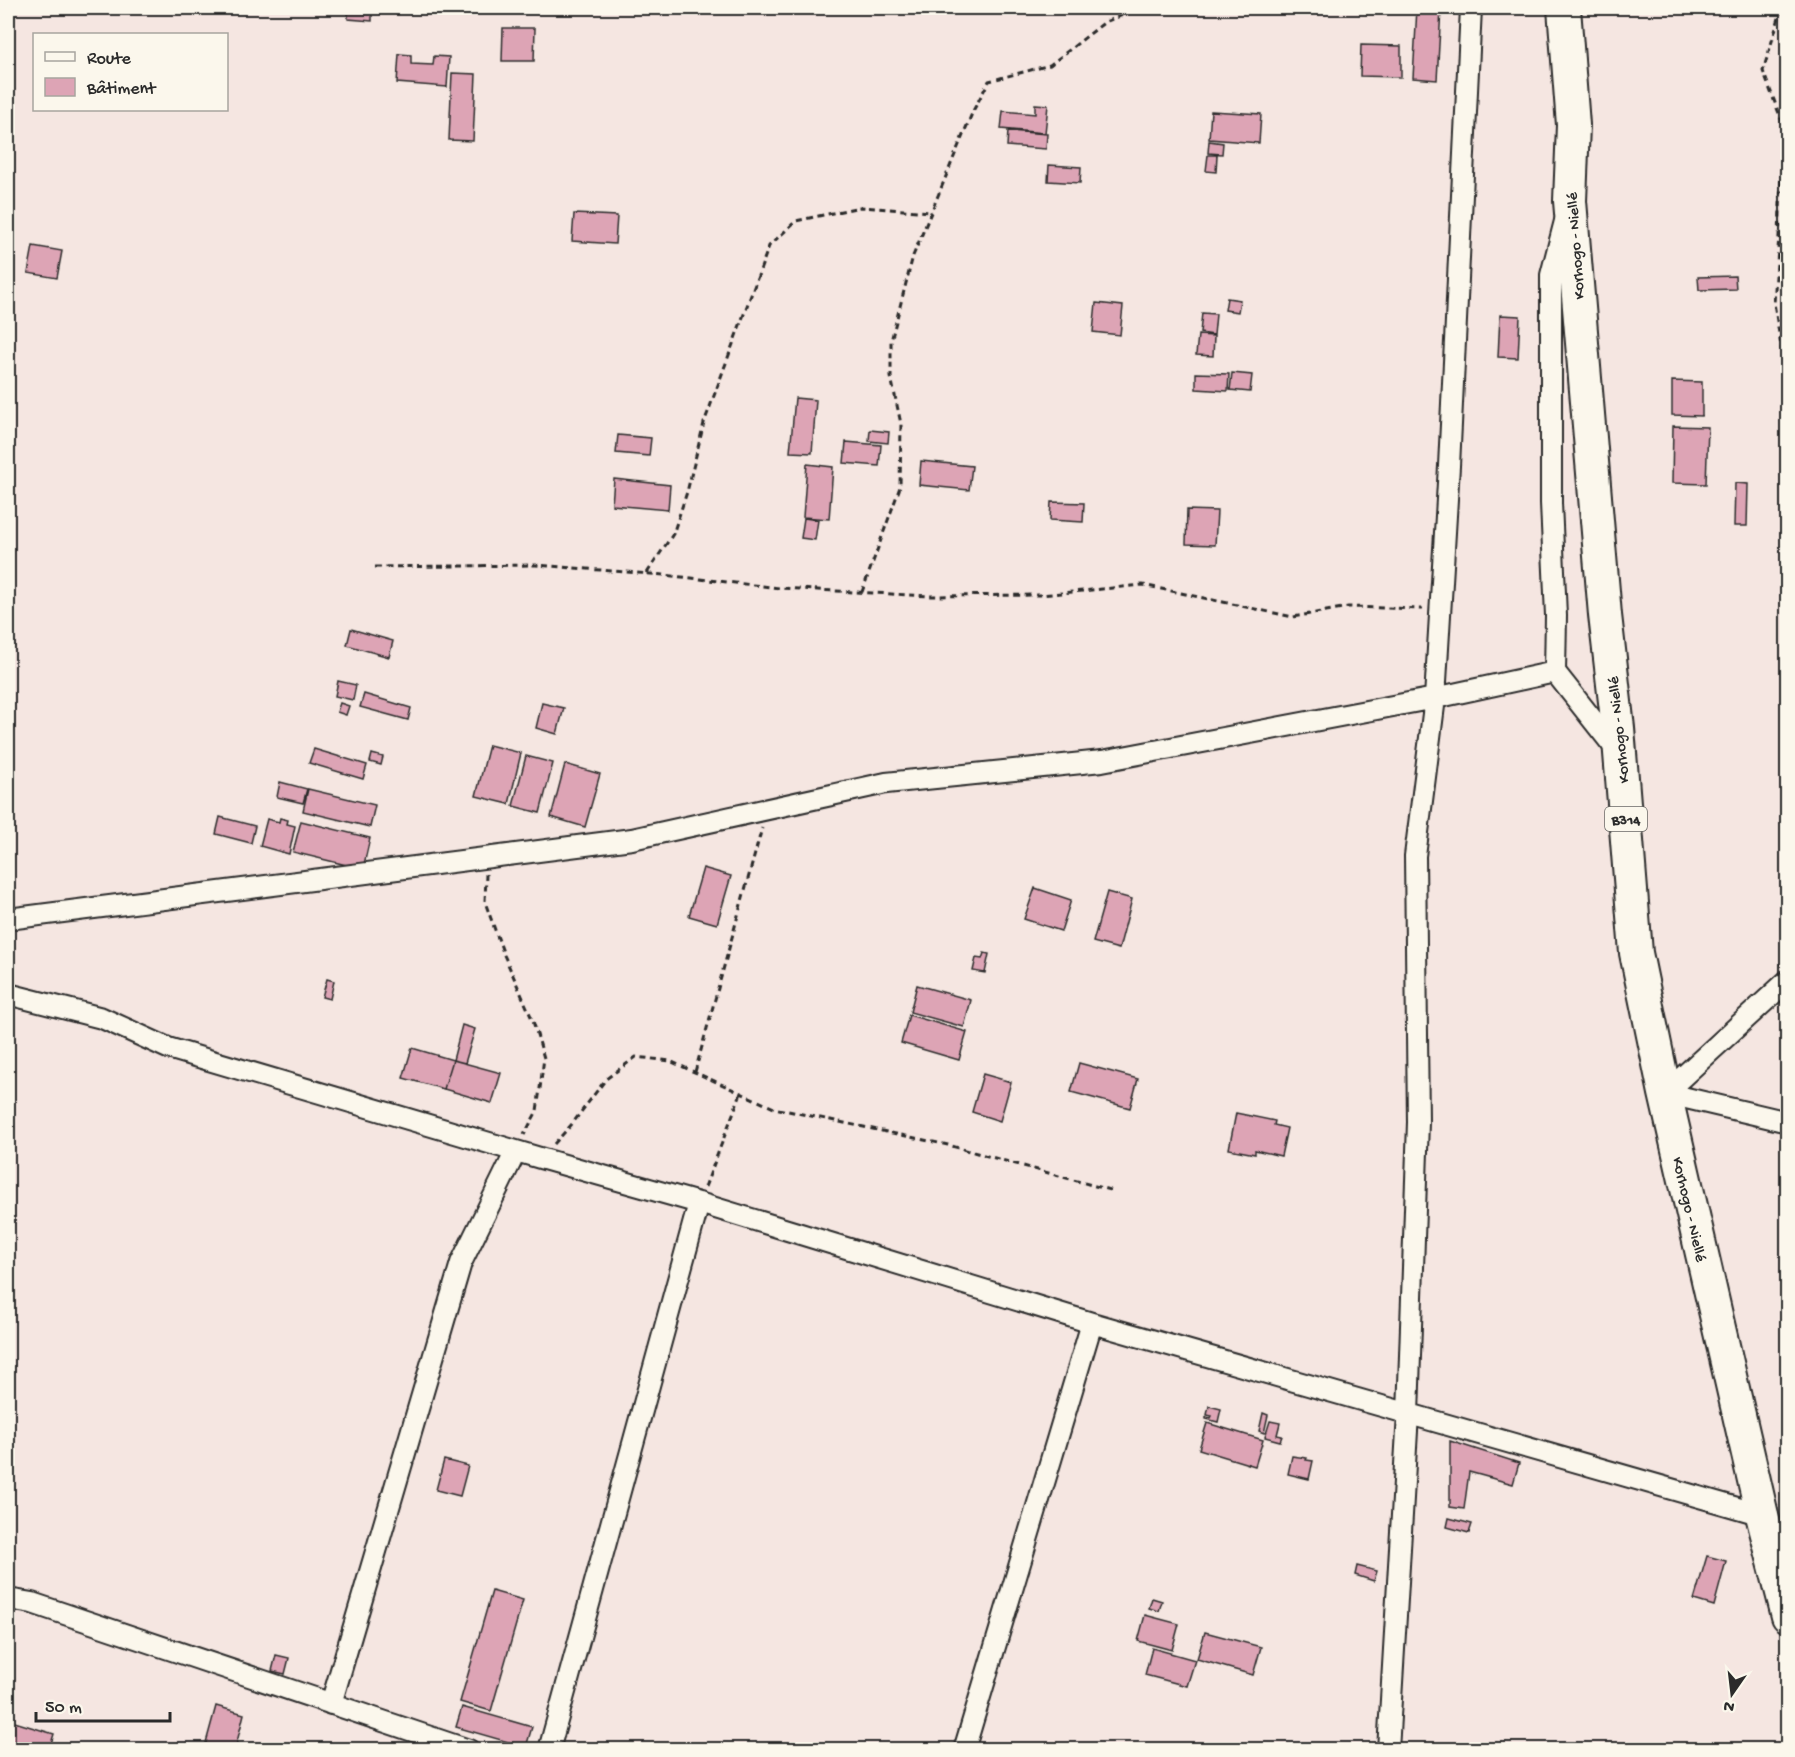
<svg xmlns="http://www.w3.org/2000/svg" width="1795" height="1757" font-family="'Gochi Hand',sans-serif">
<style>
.building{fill:#dda4b5;stroke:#2b2b2b;stroke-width:1.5}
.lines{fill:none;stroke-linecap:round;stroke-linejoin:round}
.minor-casing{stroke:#2b2b2b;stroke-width:24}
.primary-casing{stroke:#2b2b2b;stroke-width:36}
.path{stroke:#2b2b2b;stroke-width:3;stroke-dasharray:6 4.5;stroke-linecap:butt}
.minor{stroke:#fbf7ec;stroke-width:20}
.primary{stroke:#fbf7ec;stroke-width:32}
.labels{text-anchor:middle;stroke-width:4.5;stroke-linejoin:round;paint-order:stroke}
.shield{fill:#fbf7ec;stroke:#696865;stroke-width:1.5}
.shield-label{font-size:15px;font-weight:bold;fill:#2b2b2b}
.street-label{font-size:16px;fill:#2b2b2b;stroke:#fbf7ec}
</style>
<rect width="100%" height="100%" fill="#f5e6e1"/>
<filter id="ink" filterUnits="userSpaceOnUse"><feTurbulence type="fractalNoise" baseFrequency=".0167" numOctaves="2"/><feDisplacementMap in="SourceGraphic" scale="12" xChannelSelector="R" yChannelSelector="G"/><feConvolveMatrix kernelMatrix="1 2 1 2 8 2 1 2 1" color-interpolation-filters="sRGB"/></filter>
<g filter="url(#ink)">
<path class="building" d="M348,8h24v13l-24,-2z
M1417,8l24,1 -4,71 -24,-2z
M503,28h32l-1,33h-32z
M1361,45l40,1v31l-41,-1z
M399,54l12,1v9l22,1 1,-9 15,1 -2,30 -50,-4z
M452,73l24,1 -3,67 -24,-1z
M1035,104l13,1 -3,28 -44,-4 2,-18 32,3z
M1211,111l50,3 -2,29 -50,-4z
M1008,131l39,3 -1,15 -39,-3z
M1209,141l14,2 -1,11 -14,-1z
M1208,155h9l-1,17 -10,-1z
M1049,165l32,2 -1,16 -32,-2z
M574,214l43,2 -2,28 -43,-3z
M33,246l29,5 -5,27 -29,-5z
M1735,276l1,13 -37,1 -1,-13z
M1227,298l13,2 -2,12 -13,-2z
M1096,303l27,3 -3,29 -27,-3z
M1202,313l14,1 -2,21 -14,-2z
M1500,315l20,1 -2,42 -20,-1z
M1198,335l16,1 -1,20 -17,-1z
M1196,373l33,1 -1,17 -32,-2z
M1232,373l20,2 -2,17 -20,-2z
M1672,381l30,1v34l-30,-1z
M795,398l21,2 -4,53 -22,-1z
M1673,426l35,1 -2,57 -34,-1z
M870,430l19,2 -1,11 -19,-2z
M618,435l33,3 -2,18 -33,-3z
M846,442l35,3 -2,21 -35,-3z
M921,461l51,5 -3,24 -50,-5z
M807,464l26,3 -4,52 -26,-2z
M614,479l56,6 -2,25 -56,-5z
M1735,483l13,1 -1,42h-13z
M1051,502l33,1 -1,19 -33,-2z
M1187,510l30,1 -2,34 -29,-1z
M804,518l14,2 -3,20 -14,-2z
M351,629l42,12 -4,16 -42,-12z
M338,681l18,4 -3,15 -18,-4z
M364,694l47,14 -3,12 -48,-13z
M340,703l9,3 -3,9 -9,-3z
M542,703l22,5 -7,26 -21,-6z
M489,745l32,8 -12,51 -33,-8z
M314,749l53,16 -4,14 -54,-16z
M372,754l11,3 -2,8 -11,-3z
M526,756l27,7 -13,50 -27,-7z
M565,764l35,10 -15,53 -34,-10z
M280,782l27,7 -4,14 -26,-6z
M308,789l67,16 -5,22 -67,-16z
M220,817l35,9 -4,17 -35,-9z
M280,818l8,2 -1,4 8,2 -6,28 -29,-8 7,-27 12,3z
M301,821l69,17 -7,31 -70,-17z
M703,868l28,8 -14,48 -28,-8z
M1035,888l36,12 -10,31 -37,-12z
M1107,892l25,7 -13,50 -26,-7z
M984,953l5,1 -4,19 -12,-2 3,-13 6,1z
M327,979l7,2 -4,18 -8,-2z
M917,985l54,15 -7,27 -54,-15z
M909,1015l58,17 -8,28 -58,-17z
M462,1025l13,4 -10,34 -12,-3z
M412,1048l41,12 -9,29 -41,-11z
M453,1060l48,13 -9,30 -48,-14z
M1079,1063l59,16 -8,29 -59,-16z
M983,1074l28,8 -11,39 -28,-9z
M1236,1113l39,8 -1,4 13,3 -6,28 -26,-6v4l-26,-5z
M1209,1406l12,3 -3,13 -12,-3v-2l5,1 1,-2 -5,-1z
M1263,1413l5,2 -4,18 -5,-2z
M1270,1421l10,2 -3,12 5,1 -2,5 -15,-4z
M1207,1423l56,17 -8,26 -56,-17z
M1450,1441l69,22 -6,21 -44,-12 -5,37 -14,-2z
M1292,1456l15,2 -1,2 7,1 -4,18 -21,-5z
M444,1460l24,6 -8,30 -24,-6z
M1449,1518l23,6 -3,9 -22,-6z
M1707,1556l19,5 -12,45 -20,-6z
M1357,1566l20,5 -3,10 -19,-6z
M492,1591l31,9 -32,111 -31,-9z
M1152,1598l10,3 -3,10 -10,-3z
M1145,1615l34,9 -7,26 -34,-9z
M1205,1632l56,15 -8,28 -56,-16z
M1152,1648l43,12 -8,26 -42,-11z
M276,1655l13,3 -4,16 -13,-3z
M216,1706l28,8 -9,36h-31z
M462,1707l70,20 -6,20 -70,-20z
M8,1720l46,14 -5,16h-41z"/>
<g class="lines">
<defs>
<path id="minor" d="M1565,221l-14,54v228l5,113 -1,56 64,81
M8,919l624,-80 254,-56 216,-22 333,-63 120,-26
M8,994l94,24 66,30 372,110 159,45 393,120 670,192
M1665,1093l123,-113
M1665,1093l123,29
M8,1599l24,4 437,147
M331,1704l130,-441 55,-112
M549,1750l150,-547
M964,1750l128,-427
M1388,1750l20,-336 10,-292 -3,-266 20,-158 14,-232 22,-458"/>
<path id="primary" d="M1564,8l9,117 -3,76 35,414 13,113 18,225 29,140 97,422 26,101"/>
</defs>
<use href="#minor" class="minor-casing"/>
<use href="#primary" class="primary-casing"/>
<path class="path" d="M1782,8l-19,63 20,53 -4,112 -5,67 14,85
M375,567l161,-2 128,10 116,13 149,8 112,-1 102,-10 150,32 55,-10 75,2
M647,573l26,-39 14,-42 17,-69 65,-177 27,-25 64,-14 72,5
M862,592l38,-105 1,-63 -10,-47v-36l22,-85 60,-145 16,-30 61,-16 55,-43 36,-14
M486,874l-1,28 19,53 29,66 11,37 -7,53 -13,24
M695,1072l67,-244
M554,1144l18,-20 34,-45 30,-22 34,4 104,47 174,37 165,46
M705,1187l36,-94"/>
<use href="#minor" class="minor"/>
<use href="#primary" class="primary"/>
</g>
</g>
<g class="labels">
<rect class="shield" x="1605" y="807" width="42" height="24" rx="4.5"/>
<g class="shield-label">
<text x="1626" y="824">B314</text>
</g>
<g class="street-label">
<text transform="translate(1574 246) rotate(-94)" y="6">Korhogo - Niellé</text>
<text transform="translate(1617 730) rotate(-96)" y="6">Korhogo - Niellé</text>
<text transform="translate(1691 1209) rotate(77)" y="6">Korhogo - Niellé</text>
</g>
</g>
<rect width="1795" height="1757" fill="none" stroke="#fbf7ec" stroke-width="30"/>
<rect x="15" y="15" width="1765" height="1727" fill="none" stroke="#2b2b2b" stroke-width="2" filter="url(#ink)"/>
<rect x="33" y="33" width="195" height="78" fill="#fbf7ec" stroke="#a8a59f" stroke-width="1.5"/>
<rect x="45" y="52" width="30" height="9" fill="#fbf7ec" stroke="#a8a59f" stroke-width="1.5"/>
<text x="87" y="63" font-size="18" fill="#2b2b2b">Route</text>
<rect x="45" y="78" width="30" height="18" fill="#dda4b5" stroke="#a8a59f" stroke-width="1.5"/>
<text x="87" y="93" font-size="18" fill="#2b2b2b">Bâtiment</text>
<g transform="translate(1732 1694) rotate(194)" stroke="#fbf7ec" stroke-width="4.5" paint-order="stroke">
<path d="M0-4.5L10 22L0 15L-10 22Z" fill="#2b2b2b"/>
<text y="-9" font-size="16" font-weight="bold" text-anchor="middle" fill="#2b2b2b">N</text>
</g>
<path d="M36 1712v9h134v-9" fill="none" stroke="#2b2b2b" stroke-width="3"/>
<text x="45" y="1712" font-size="18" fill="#2b2b2b" stroke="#fbf7ec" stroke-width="4.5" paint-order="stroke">50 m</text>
</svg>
